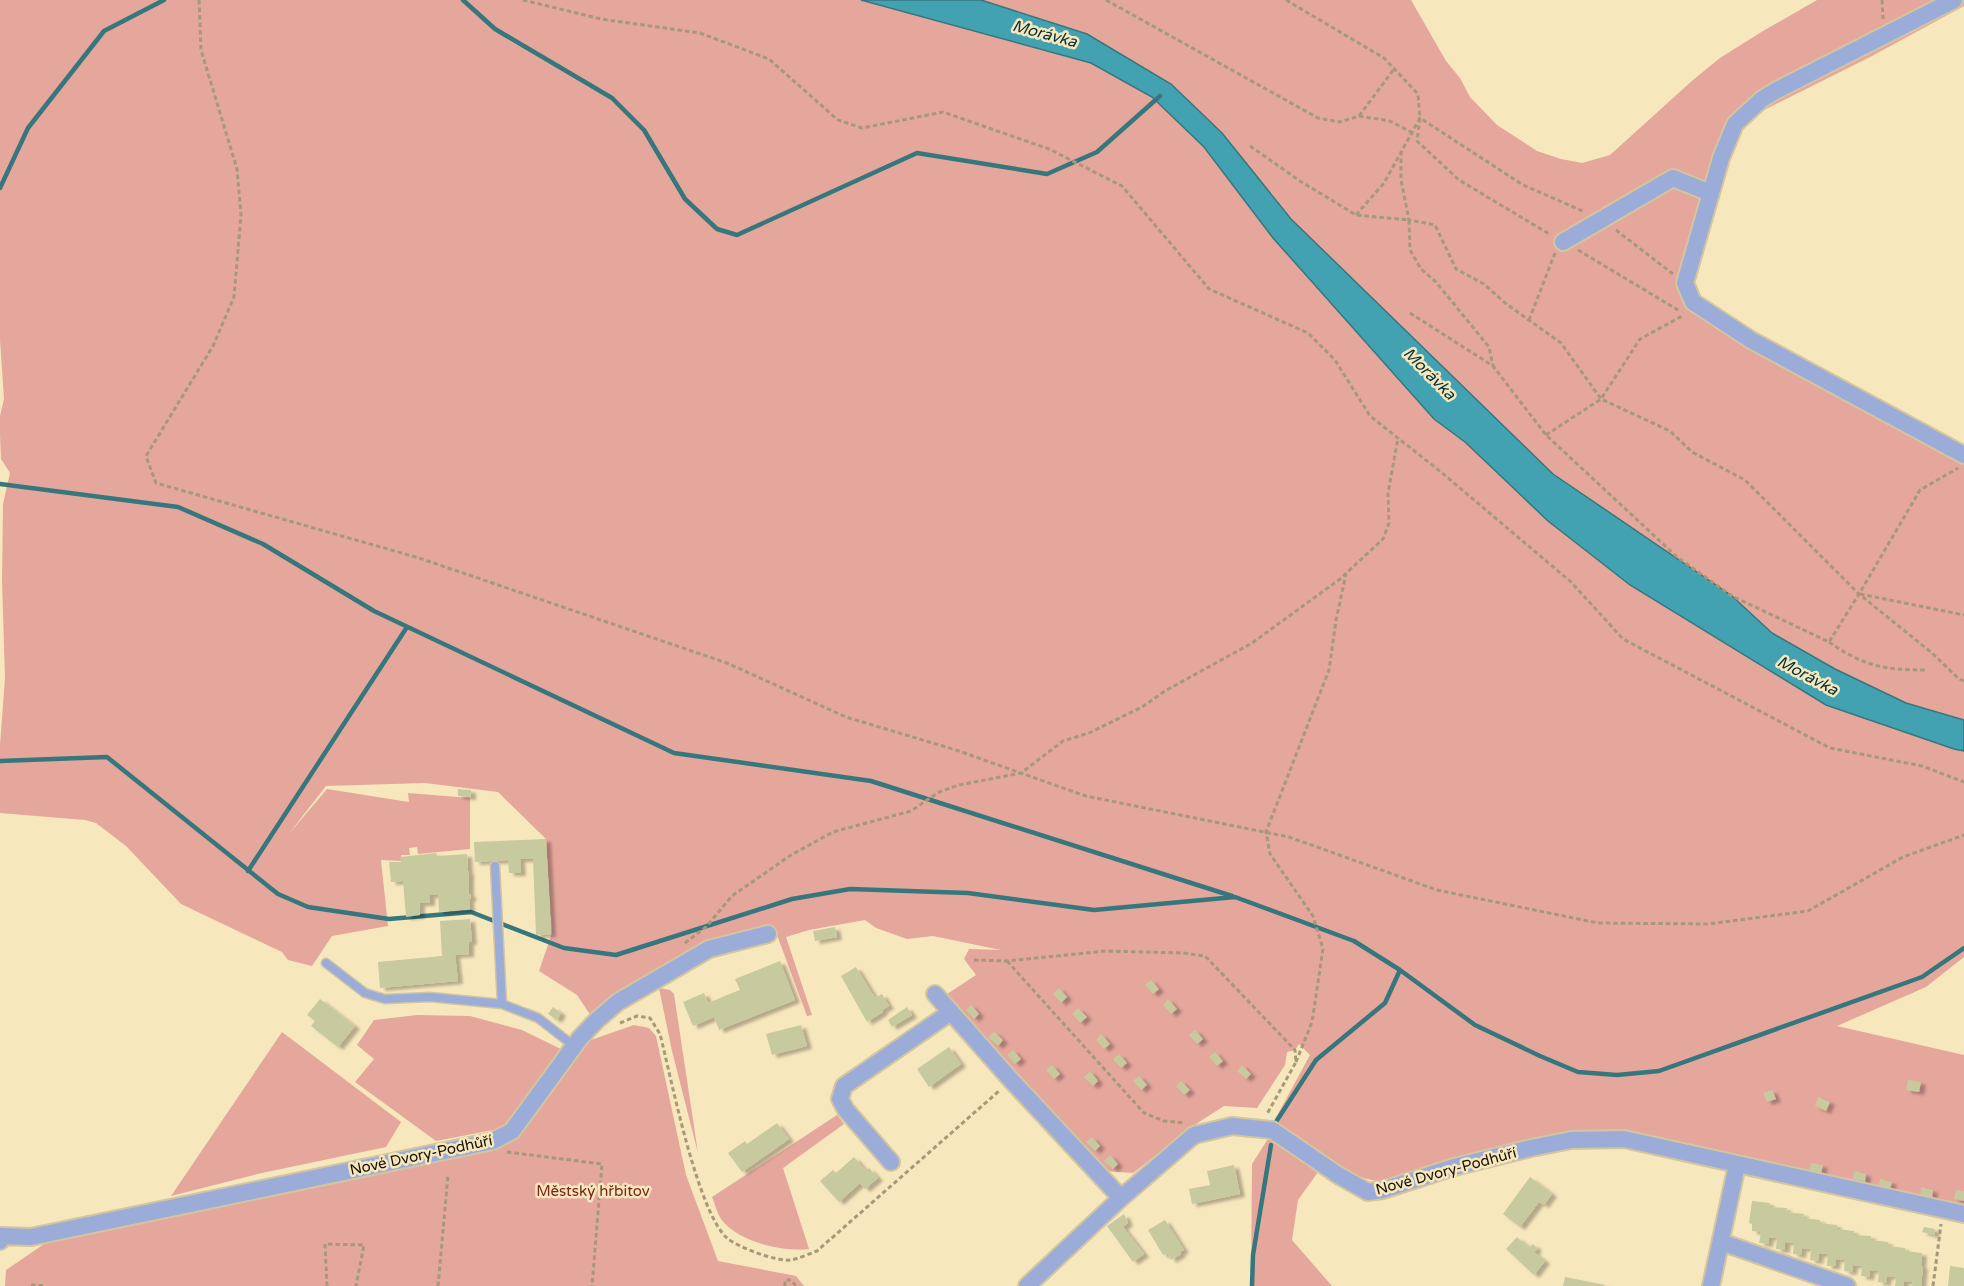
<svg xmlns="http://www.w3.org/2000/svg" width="1964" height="1286" font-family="'Varela Round',sans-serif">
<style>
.green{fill:#e5a69c}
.water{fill:#43a2b1;stroke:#36777d;stroke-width:1.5}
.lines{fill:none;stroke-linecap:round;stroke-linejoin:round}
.stream{stroke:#36777d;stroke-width:4.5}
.building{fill:#c7c99f;filter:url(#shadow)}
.lane-casing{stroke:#d3c59f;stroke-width:11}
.street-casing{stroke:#d3c59f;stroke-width:20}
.path{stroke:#a59979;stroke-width:3;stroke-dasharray:4.5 3;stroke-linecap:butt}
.lane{stroke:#9cacd9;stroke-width:8}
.street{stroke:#9cacd9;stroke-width:16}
.labels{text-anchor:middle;stroke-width:5;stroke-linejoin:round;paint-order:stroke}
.street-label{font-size:15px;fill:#181204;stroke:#f7e7bd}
.park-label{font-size:15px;fill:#7a241b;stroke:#f7e7bd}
.water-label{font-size:16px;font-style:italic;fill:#033239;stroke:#f7e7bd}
</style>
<defs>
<filter id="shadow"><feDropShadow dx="5" dy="3" stdDeviation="1.5" flood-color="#0004"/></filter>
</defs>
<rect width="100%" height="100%" fill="#f7e7bd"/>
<path class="green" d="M0,0h861l230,63 61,34 52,50 69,91 161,181 31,23 83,79 82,64 196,120 128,44 10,2v206l-38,30 -89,39 127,29v154l-342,-73 -233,46c-45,-1 -80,-35 -116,-59l37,-68 -11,-11 -4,6 -8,2 -2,13 -28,43 -33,-2 -25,16 -66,51 -30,-2 -162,-173 35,-23 -12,-16 5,-10 32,1 -68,-14 -26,3 -31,-11 -11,-8 -56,10 -23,7 26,78 -5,1 -33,-89 -62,12 -52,28 -69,49 -14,-21 -38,-24 13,-38 -6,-94 -48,-47 -73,-9 -99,3 -38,49 39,-46 82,13 -1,-9 62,5v51l-52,5 -1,-7 -8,1 1,7h-9l1,6 -21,-1 7,66 -56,10 -20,30 -24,-6 -6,-8 -101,-48 -55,-58 -30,-23 -11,-3 -85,-7v-68l5,-67 -3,-98 1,-76 7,-31 -9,-14 -1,-25v-18l4,-17 -4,-59z
M981,0h430l35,61 14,17 10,19 27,28 40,26 24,8 21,4 28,-8 83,-75 27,-22 43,-27 54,-31h147v6l-92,50 -116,58 -44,48 -8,21 -23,97 2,22 281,155v263l-58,-17 -71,-34 -63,-36 -40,-37 -179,-122 -262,-255 -69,-86 -51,-49 -84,-50z
M659,988l11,2 4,4 24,159 -26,-102z
M417,1015l53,1 52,14 43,21 -56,76 -73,14 -81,-59 19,-23 -17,-14 17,-25z
M634,1025l15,3 7,8 30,139 32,86 78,15 8,10h-799l1,-16 44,-30 446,-92 89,-106z
M282,1032l119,90 -15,25 -124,26 -91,23z
M837,1115l7,9 -61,44 26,81c-27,3 -71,-7 -88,-30 -4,-6 -6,-15 -9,-22z
M1271,1134l50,34 -23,32 -6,40 40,46h-81l1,-122z"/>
<path class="water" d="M861,0h120l106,34 84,50 51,49 69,86 262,255 179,122 40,37 63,36 71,34 58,17v31l-10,-2 -128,-44 -196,-120 -82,-64 -83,-79 -31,-23 -161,-181 -69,-91 -52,-50 -61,-34z"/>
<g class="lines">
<path class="stream" d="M463,0l32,29 117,69 32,32 41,69 32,30 20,6 180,-82 130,21 50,-22 63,-56
M0,188l28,-60 76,-97 60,-31
M0,484l178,23 85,37 111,67 300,142 197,28 361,115
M0,761l107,-4 171,137 30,13 81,12 82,-7 93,36 52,7 176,-56 58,-10 118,4 126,17 141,-13 119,44 46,29 75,55 65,31 38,16 39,3 42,-4 263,-94 42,-29
M248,871l159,-244
M1274,1125l42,-65 69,-57 15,-33
M1252,1286l1,-31 18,-110"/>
</g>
<path class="building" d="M458,789l13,1v7l-13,-1z
M546,839l5,95 -15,1 -3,-76h-13l1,14h-12l-1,-13 -33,2 -1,-20z
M436,853l1,3 30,-2 1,17h1v23h2v5h-2l1,10 -31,3 -1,-18 -8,1v8h-10v12l-14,2 -3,-36 -12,1 -2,-20h12l-1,-5z
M470,919l2,23h-3v12l-14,1 3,26 -78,7 -2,-26 64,-6 -2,-35z
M835,927l2,10 -22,4 -2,-10z
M780,961l15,39 -76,30 -5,-13 -21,9 -10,-24 21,-9 4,10 24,-10 8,-3 -5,-11z
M856,967l19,31 7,-4 7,12 -7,4 1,2 -16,10 -26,-46z
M1151,980l8,9 -6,5 -8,-9z
M1059,988l8,9 -6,6 -8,-9z
M320,999l35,27 -17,21 -27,-21 4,-5 -8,-6z
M1168,999l9,10 -6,5 -8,-9z
M971,1005l8,9 -5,5 -8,-9z
M553,1007l8,6 -4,7 -9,-6z
M907,1007l5,8 -20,12 -4,-7z
M1078,1008l9,9 -7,6 -8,-9z
M801,1025l6,21 -35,9 -6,-21z
M1195,1030l8,9 -6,5 -8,-9z
M994,1032l9,8 -5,6 -10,-9z
M1101,1034l9,10 -6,5 -8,-9z
M949,1047l12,17 -32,23 -12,-18z
M1013,1050l8,9 -6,5 -8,-9z
M1215,1052l8,9 -6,5 -8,-9z
M1119,1054l8,9 -6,5 -8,-9z
M1052,1065l8,9 -6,5 -8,-9z
M1242,1065l9,9 -5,5 -9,-8z
M1090,1071l8,10 -5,5 -9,-9z
M1139,1076l8,9 -6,5 -8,-9z
M1908,1080l13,2 -2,10 -13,-2z
M1181,1081l9,9 -6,5 -8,-9z
M1772,1090l4,9 -9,3 -4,-9z
M1818,1097l12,5 -4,9 -11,-5z
M777,1123l12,16 -47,33 -14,-19 17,-12 2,3z
M1092,1137l8,9 -5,5 -9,-9z
M1110,1155l8,9 -5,5 -9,-8z
M854,1157l12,14 3,-3 9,10 -13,11 -5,-6 -21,19 -19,-21 13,-11 3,3z
M1811,1163l12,2 -2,8 -12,-3z
M1234,1165l6,29 -48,10 -3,-15 21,-4 -3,-14z
M1854,1171l12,3 -1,8 -12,-3z
M1530,1177l22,17 -8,11 -5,-3 -19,25 -17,-13z
M1880,1179l12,3 -2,7 -11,-3z
M1921,1187l12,3 -1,8 -12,-2z
M1956,1190l8,1v10l-10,-2z
M1752,1201l18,2 -1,4 18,1 -1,4 18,2 -1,4 17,2v3l17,2v4l17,2v4l17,1v4l17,2v4l17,2v3l17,2 -1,13h2l-2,20h-9l1,-4 -9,-1 -1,5h-8l1,-9 -9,-1 -1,7 -8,-1 1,-11 -9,-1 -1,7 -8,-1 1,-10 -9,-1 -1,7 -8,-1 1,-11 -9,-1 -1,7h-8l1,-12h-9l-1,7 -8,-1 1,-11 -9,-1 -1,7 -8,-1 1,-11 -9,-1v8l-9,-1 1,-11 -8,-1 -1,7 -9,-1 2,-11 -9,-1v-7l-3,-1z
M1124,1214l4,9 -5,4 21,27 -11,8 -26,-36z
M1165,1220l19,30 -4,2 1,2 -10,6 -3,-7 -5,2 -15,-25z
M1924,1227l11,2 -1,6 -12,-3z
M1517,1237l12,11 4,-4 4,4 -3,4 11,9 -11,14 -28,-26z
M1950,1266l14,2v18h-16z
M1565,1277l40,8 -1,1h-41z"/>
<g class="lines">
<defs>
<path id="lane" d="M495,866l7,138
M326,963l39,30 20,6 45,-2 72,7 36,14 36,28"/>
<path id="street" d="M1954,0l-177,90 -15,9 -27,25 -14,34 -36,125 8,19 58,38 213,115
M1563,242l110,-64 37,15
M935,994l76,86 110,118 73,-63 38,-9 40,4 66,45 30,17 15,-2 71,-23 77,-19 40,-8 53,-1 340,75
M891,1162l-45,-52 -6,-11 4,-13 107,-74
M0,1241l1,-5 30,1 462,-96 19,-10 68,-93 17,-18 21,-18 91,-53 59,-15
M1721,1242l126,44
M1027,1286l94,-88
M1711,1286l26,-121"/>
</defs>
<use href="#lane" class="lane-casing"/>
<use href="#street" class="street-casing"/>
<path class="path" d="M199,0l2,50 36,119 4,46 -7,82 -21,49 -67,110 10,27 263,75 308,105 119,54 110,33 130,46 203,41 148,53 161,33 110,1 100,-13 95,-54 61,-22
M523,0l78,19 99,14 69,26 69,61 24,8 81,-16 106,37 73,37 87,103 99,44 27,27 35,56 71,56 130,110 52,57 207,109 92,18 42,16
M1106,0l212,118 22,4 19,-6 35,-47
M1286,0l98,58 34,36 2,24 -3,23 42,39 92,55
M1882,0l1,19
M1359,116l31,5 21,11
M1250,146l50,35 56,34 53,5 1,30 11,19 15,13 53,65 4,19
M1401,151v29l8,40 26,5 21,44 28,15 21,19 56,40 40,56 69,32 22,21 53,28 114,114 73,59 27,26 5,2
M1356,215l28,-32 36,-65 103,67 62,27
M1616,230l57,44
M1578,250l100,60
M1410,313l83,53 53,69 131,122 55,39 97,46 30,-48 61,-104 38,-22
M1529,320l26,-67
M1546,435l55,-36 39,-60 44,-24
M1860,594l104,21
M1829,642c34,24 55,28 96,28
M685,943l21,-16 26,-31 59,-41 42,-23 78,-21 28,-19 20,-7 62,-12 42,-32 26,-8 53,-26 23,-16 87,-48 88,-64 43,-40 6,-16 -1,-30 10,-55
M974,960l33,1 99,-10 77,2 22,3 90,94 1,12 -29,52
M1007,961l137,152 20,8 21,2
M620,1023l17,-7 13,2 10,16c11,43 37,177 67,204 10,9 50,24 64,22 9,-2 18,-6 26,-9l182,-160
M1296,1062l16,-40 11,-73 -10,-33 -43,-62 -4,-22 63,-162 7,-50 10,-46
M507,1152l95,12 -10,122
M31,1285l15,1
M327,1286l-2,-42 39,1 -8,41
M438,1286l10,-111
M785,1286v-6h6l5,6
M1933,1286l8,-62"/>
<use href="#lane" class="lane"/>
<use href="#street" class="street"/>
</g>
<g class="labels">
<g class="street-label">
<text transform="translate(421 1155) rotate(-12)" y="5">Nové Dvory-Podhůří</text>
<text transform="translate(1446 1171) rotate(-15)" y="5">Nové Dvory-Podhůří</text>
</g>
<g class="park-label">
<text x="593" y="1196">Městský hřbitov</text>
</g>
<g class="water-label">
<text transform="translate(1045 33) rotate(15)" y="6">Morávka</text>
<text transform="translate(1430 373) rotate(45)" y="6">Morávka</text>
<text transform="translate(1808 675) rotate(28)" y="6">Morávka</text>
</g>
</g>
</svg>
